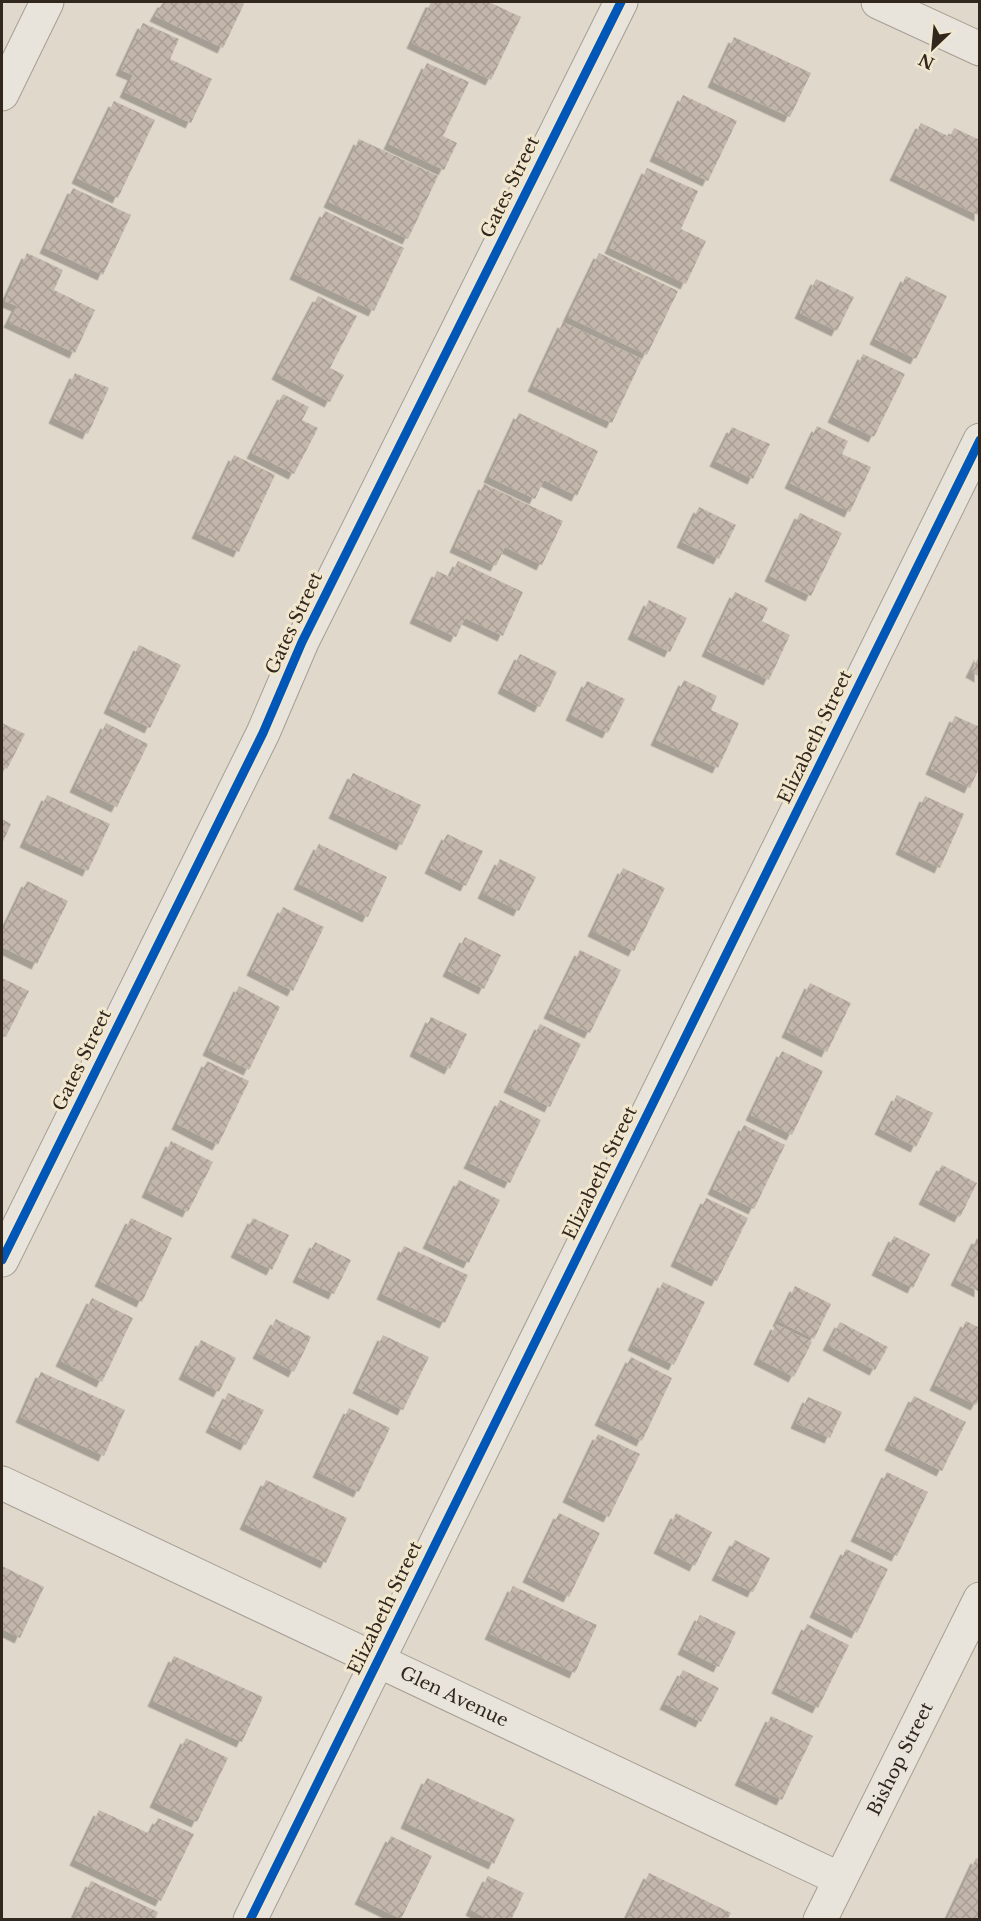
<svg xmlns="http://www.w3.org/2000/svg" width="981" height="1921" font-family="'Libre Baskerville',serif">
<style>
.building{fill:url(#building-cross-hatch);filter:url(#shadow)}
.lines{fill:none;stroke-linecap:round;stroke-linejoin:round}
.street-casing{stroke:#a59e94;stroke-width:35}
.street{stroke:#e8e4db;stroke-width:33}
.cycleway-casing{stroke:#f1e7cf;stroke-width:13}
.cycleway{stroke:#0057b8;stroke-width:9}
.labels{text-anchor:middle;stroke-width:6;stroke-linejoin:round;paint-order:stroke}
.street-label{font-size:18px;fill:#32271d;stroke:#f1e7cf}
</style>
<defs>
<pattern id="building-cross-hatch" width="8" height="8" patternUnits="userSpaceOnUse" patternTransform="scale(1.5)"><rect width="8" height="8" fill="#c3b7ab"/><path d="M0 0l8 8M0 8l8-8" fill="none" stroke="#a89d93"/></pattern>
<filter id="shadow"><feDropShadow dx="-5.5" dy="5.5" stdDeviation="0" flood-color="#0004"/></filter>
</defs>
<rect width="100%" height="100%" fill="#e0d8ca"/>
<path class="building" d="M163,2h77l4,2 -21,44 -68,-32z
M431,2h58l32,15 -30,63 -79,-37z
M143,23l36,16 -9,20 42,20 -21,44 -66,-31 8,-17 -12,-5z
M734,37l77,36 -21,44 -77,-35z
M427,63l42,19 -26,54 14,7 -13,27 -55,-26z
M683,95l54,26 -29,60 -53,-25z
M114,101l41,19 -37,78 -41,-20z
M921,123l29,14 4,-9 26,12v76l-85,-41z
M359,139l79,37 -30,63 -79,-37z
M647,168l51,23 -17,38 25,12 -20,43 -76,-36z
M73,188l58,27 -28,60 -58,-27z
M325,211l79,37 -30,63 -79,-37z
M27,253l36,17 -9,20 41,20 -20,43 -66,-31 8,-16 -12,-5z
M599,253l79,38 -31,64 -79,-38z
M906,276l41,20 -31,63 -41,-20z
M816,279l38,18 -17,34 -37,-18z
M318,296l39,20 -27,52 14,7 -14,27 -53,-28z
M563,322l79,37 -30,64 -79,-37z
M863,354l42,20 -31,63 -41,-20z
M75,373l34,15 -21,46 -34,-16z
M283,394l26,13 -7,13 16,8 -24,46 -42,-21z
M519,413l79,38 -21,45 -33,-16 -9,19 -46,-22z
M817,426l31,15 -6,13 29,13 -21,45 -60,-29z
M732,427l38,17 -17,35 -38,-18z
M234,455l41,20 -36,77 -42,-19z
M484,484l79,37 -21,44 -37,-18 -9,19 -41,-19z
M699,507l37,18 -17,34 -37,-17z
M800,513l42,20 -31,63 -41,-20z
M458,561l65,31 -20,44 -38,-18 -9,19 -41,-19 22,-47 13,6z
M735,592l33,16 -6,13 28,14 -21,45 -62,-29z
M649,600l38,18 -17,34 -37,-18z
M139,645l42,20 -31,63 -41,-20z
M520,654l37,18 -17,35 -37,-19z
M980,654v23l-9,-5z
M684,680l33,16 -6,14 28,13 -21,45 -62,-28z
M587,681l38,18 -17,34 -37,-18z
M955,716l25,11v39l-10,22 -39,-19z
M2,723l23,11 -18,35 -5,-3z
M106,723l42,21 -31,63 -42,-20z
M353,773l68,32 -19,40 -68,-32z
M47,795l63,29 -22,47 -63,-29z
M925,796l39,18 -24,54 -39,-19z
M2,819l9,5 -9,20z
M447,834l36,17 -17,35 -36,-18z
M319,844l68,33 -19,40 -69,-33z
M500,859l36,18 -17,34 -36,-18z
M623,868l42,20 -31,63 -41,-20z
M27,881l41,20 -31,63 -35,-17v-14z
M283,907l41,20 -31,64 -41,-21z
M465,937l36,18 -17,34 -36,-18z
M580,950l41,20 -31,63 -41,-20z
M2,978l27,13 -23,46 -4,-2z
M810,983l41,20 -24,49 -40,-20z
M239,986l41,21 -31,63 -41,-20z
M431,1017l36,17 -17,35 -35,-18z
M540,1024l41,20 -31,63 -41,-20z
M782,1051l41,20 -31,64 -41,-20z
M207,1061l42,20 -31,64 -41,-21z
M897,1095l36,18 -17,34 -36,-18z
M500,1100l41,20 -31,63 -41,-20z
M744,1125l41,20 -31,64 -41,-20z
M171,1141l42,21 -25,50 -41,-20z
M942,1165l35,18 -17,34 -36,-18z
M459,1180l41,20 -31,63 -41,-20z
M706,1198l42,20 -31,63 -41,-20z
M131,1218l41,20 -30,64 -42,-21z
M253,1218l36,17 -17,35 -36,-18z
M894,1236l36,18 -17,34 -36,-18z
M977,1238l3,1v53l-24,-12z
M315,1242l36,18 -17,34 -36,-17z
M404,1246l64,29 -23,48 -63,-29z
M663,1282l42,20 -31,63 -41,-20z
M795,1286l36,18 -17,35 -36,-18z
M92,1298l41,20 -31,64 -41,-21z
M276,1319l35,18 -17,35 -36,-19z
M966,1321l14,7v70l-4,7 -41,-20z
M840,1322l48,25 -13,23 -47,-25z
M776,1324l36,18 -18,35 -35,-18z
M383,1335l46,22 -26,53 -45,-22z
M201,1340l35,18 -17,34 -35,-18z
M631,1357l41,21 -30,63 -42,-21z
M41,1372l84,38 -21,46 -83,-39z
M228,1393l36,17 -18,35 -35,-18z
M914,1396l52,26 -24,49 -52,-26z
M808,1397l34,15 -12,26 -34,-15z
M349,1408l41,20 -31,64 -41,-20z
M598,1434l42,20 -31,63 -41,-20z
M887,1472l41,20 -31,64 -41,-20z
M266,1480l81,38 -21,45 -81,-39z
M559,1513l41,20 -31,64 -41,-20z
M676,1513l36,19 -17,34 -36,-18z
M735,1540l35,18 -17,34 -36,-17z
M846,1549l42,20 -31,64 -42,-21z
M2,1566l42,21 -24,51 -18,-9z
M513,1586l84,39 -22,48 -85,-39z
M700,1615l36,17 -17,35 -36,-18z
M807,1624l42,21 -31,63 -41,-20z
M174,1656l89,41 -21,45 -89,-41z
M683,1670l36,18 -18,34 -36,-18z
M771,1716l42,20 -31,64 -42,-20z
M186,1738l42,20 -31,64 -42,-20z
M427,1778l88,41 -21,45 -88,-41z
M99,1810l51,24 8,-16 36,16 -33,67 -86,-41z
M391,1836l41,20 -31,63 -41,-20z
M976,1858l4,2v60h-33z
M649,1873l82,40 -4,7h-101z
M488,1876l36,17 -13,27h-21l-19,-10z
M91,1881l67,31 -3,8h-82z"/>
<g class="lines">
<defs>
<g id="street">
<path d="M878,2l102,47"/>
<path d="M2,94l45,-92"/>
<path d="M2,1260l261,-527 39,-91 319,-640"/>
<path id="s1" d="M2,1483l838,396"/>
<path d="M250,1920l730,-1480"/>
<path id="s2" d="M820,1920l160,-321"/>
</g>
</defs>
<use href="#street" class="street-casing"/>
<use href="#street" class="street"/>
<defs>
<path id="cycleway" d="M2,1260l261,-527 39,-91 319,-640
M250,1920l730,-1480"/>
</defs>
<use href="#cycleway" class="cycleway-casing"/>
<use href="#cycleway" class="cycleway"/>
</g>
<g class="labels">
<g class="street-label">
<text transform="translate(510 187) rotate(-64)" y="6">Gates Street</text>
<text transform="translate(294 623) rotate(-65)" y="6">Gates Street</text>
<text transform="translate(815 737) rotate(-64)" y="6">Elizabeth Street</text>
<text transform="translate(82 1060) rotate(-64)" y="6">Gates Street</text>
<text transform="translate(600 1173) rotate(-64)" y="6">Elizabeth Street</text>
<text transform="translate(385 1608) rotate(-64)" y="6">Elizabeth Street</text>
<text dy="6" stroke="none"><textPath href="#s1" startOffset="500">Glen Avenue</textPath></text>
<text dy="6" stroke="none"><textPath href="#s2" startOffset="180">Bishop Street</textPath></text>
</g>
</g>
<rect width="981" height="1921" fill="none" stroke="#32271d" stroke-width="6"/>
<g transform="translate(933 48) rotate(206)" stroke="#f1e7cf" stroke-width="4.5" paint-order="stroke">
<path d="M0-4.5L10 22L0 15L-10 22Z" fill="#32271d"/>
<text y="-9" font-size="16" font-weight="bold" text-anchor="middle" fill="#32271d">N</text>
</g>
</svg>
